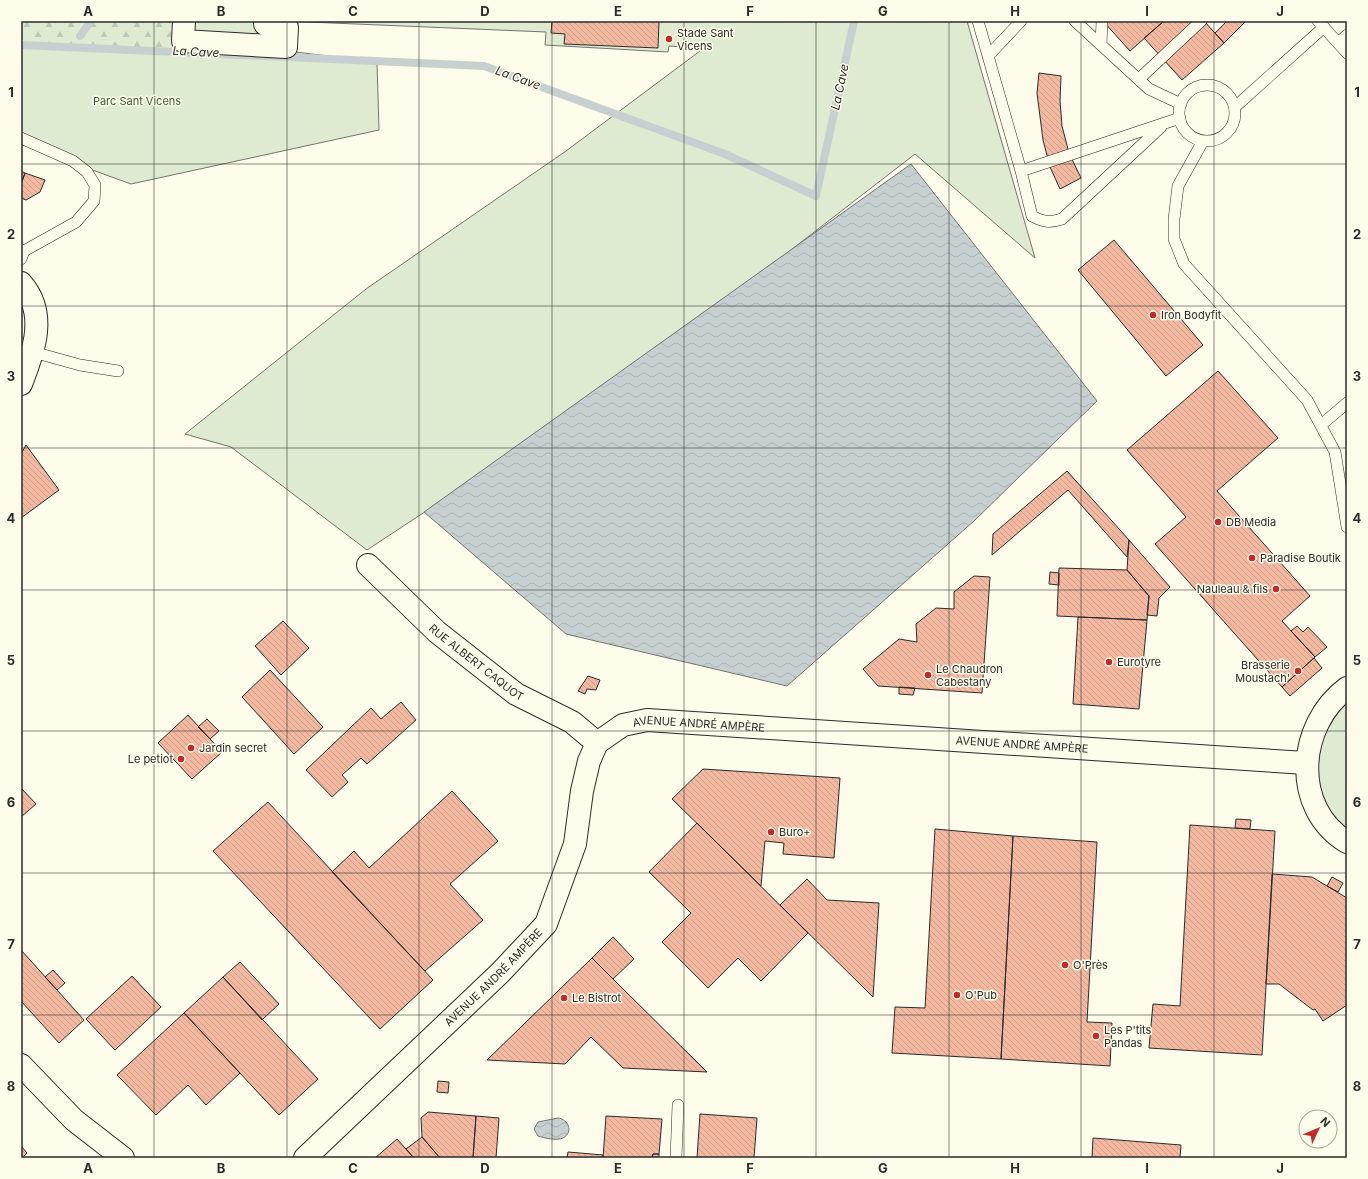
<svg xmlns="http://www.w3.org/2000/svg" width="1368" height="1179" font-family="Inter,sans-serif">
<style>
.green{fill:#deebd1;stroke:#74746e}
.forest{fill:url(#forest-firs);stroke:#74746e}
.water{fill:url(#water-waves);stroke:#74746e}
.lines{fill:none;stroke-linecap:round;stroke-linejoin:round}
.stream{stroke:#c7d0d0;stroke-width:8}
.building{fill:url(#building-back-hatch);stroke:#2b2b2b}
.lane-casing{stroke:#2b2b2b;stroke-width:12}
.street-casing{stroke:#2b2b2b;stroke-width:24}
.lane{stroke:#fdfbea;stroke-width:11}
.street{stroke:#fdfbea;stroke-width:22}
.grid{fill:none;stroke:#2b2b2b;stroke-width:1;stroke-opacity:0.55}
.poi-dot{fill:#c62828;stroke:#fdfbea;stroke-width:1.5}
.labels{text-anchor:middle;stroke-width:3;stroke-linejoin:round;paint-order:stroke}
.poi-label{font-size:11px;fill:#2b2b2b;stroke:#fdfbea;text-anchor:start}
.park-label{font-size:11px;fill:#34623c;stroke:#fdfbea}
.street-label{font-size:11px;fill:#2b2b2b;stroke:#fdfbea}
.water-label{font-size:12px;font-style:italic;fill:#2b2b2b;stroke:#fdfbea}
.neatline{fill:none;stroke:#2b2b2b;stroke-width:1.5}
.grid-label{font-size:13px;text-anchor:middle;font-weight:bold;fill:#2b2b2b}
</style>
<defs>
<pattern id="forest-firs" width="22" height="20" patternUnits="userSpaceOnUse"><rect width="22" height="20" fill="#deebd1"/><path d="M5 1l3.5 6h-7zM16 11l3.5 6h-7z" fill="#bfcab4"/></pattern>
<pattern id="water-waves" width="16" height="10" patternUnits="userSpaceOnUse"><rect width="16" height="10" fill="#c7d0d0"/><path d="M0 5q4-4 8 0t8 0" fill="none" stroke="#abb3b3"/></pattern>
<pattern id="building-back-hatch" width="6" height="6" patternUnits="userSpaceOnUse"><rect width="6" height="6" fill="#f2b8a0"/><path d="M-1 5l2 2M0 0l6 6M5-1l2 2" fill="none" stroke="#d09e8a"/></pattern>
</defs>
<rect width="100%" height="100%" fill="#fdfbea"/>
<path class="green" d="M21,21h252l-2,28 106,13 2,68 -248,54 -110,-40z
M284,21h683l68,237 -120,-104 -137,106 -320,230 -91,60 -136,-103 -46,-13 181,-145 200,-138 138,-103 -35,-2 -1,6 -123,-7 1,-13z
M1347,688v154l-26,-25 -10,-82z"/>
<path class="forest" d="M21,21h163l-2,32 -161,-8z"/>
<path class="water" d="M911,164l186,237 -123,120 -187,165 -221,-52 -142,-122z
M558,1118c10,1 16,14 5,20 -6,3 -19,0 -25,-2l-4,-7 4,-7z"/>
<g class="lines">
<path class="stream" d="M80,36l11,-15
M21,45l463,21 241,88 91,42 38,-175"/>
</g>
<path class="building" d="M552,21h107l-1,27 -94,-4 1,-10 -14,-1z
M1103,21h61l-34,30z
M1164,21h40l20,22 -42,37 -38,-42z
M1227,21h19l-22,22 -9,-10z
M1039,73l22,3 -1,25 2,25 7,27 12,25 -21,11 -10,-22 -7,-27 -6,-47z
M21,171l4,2 -4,11z
M25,173l20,7 -5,12 -14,8 -5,-2v-14z
M1114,240l89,105 -37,31 -88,-106z
M1218,371l60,67 -61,53 93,105 -28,25 33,36 -33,30 -127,-143 31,-27 -59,-67z
M26,445l33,45 -38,28v-64z
M1067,471l62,69 -2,17 -59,-67 -76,65 1,-21z
M1129,540l41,47 -11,11 -2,18 -10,-1 2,-19 -22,-26z
M1059,568l68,2 22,26 -2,24 -90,-4z
M1050,572l9,1v12l-10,-1z
M974,576l16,1 -8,116 -104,-7 -15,-17 36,-30 18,3 -1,-18 20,-16 18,1v-17z
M1078,617l69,3 -8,89 -66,-5z
M283,621l26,27 -28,27 -26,-29z
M1297,626l6,6 5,-5 19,20 -12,10 -24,-26z
M1314,658l8,10 -32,28 -8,-9z
M270,670l53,57 -29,27 -52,-57z
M588,676l12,4 -4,10 -9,-1 -2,5 -7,-3z
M899,687l16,1 -2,7 -14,-1z
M401,702l15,18 -49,44 -6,-6 -19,17 6,7 -16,15 -26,-27 65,-62 10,11z
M188,715l34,37 -30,27 -34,-36z
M207,719l12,12 -9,8 -12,-12z
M703,769l137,9 -6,80 -51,-4 1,-11 -19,-2 -4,45 -89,-87z
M21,788l15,16 -15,13z
M452,791l46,50 -48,43 33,36 -58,51 -93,-99 22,-21 15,17z
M268,802l165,178 -53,49 -167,-178z
M1236,819l15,1 -1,9 -15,-1z
M697,823l111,110 -47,48 -23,-23 -30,30 -46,-46 29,-29 -42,-41z
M1190,825l85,6 -13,224 -113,-7 4,-44 27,2z
M935,829l78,7 -12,223 -109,-6 3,-46 30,1z
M1013,836l84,6 -10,180 25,1 -2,43 -109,-7z
M1272,874l40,3 35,21v107l-24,16 -8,-12 -2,1 -34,-26h-13z
M1332,877l11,6 -5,9 -11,-6z
M807,879l20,21 52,3 -6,94 -93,-92z
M613,937l21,22 -21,20 -21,-21z
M21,950l63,70 -25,23 -38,-42z
M592,958l21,21 94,93 -84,-4 -32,-31 -26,27 -78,-4z
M240,962l39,42 -17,16 -39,-43z
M53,970l12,13 -8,7 -12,-13z
M132,976l29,31 -46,43 -29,-31z
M223,977l95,102 -39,36 -95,-102z
M184,1013l56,60 -34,32 -18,-20 -32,30 -39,-40z
M438,1081l11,1 -1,11 -11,-1z
M428,1112l48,4 -3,42h-33l-18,-21 -1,-19z
M700,1114l57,4 -3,40h-57z
M476,1116l23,2 -3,40h-23z
M606,1116l56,3 -3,35h-6l-1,4h-49z
M422,1137l18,21h-26l-8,-9z
M1093,1138l88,7 -1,13h-88z
M397,1139l17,19h-39z
M21,1146l6,7 -5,5h-1z
M568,1152l35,3v3h-36z
M653,1154h6v4h-7z"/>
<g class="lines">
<defs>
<path id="lane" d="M978,21l43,150 159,-53
M1075,21l74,68 32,15
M1318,21l20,22 9,-8
M1338,43l9,10
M1101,45l1,-24
M988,56l33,-35
M1139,79l62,-58
M1179 113a28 28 0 1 1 56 0a28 28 0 1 1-56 0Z
M1235,107l89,-80
M21,138l52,23 14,11 8,13 -1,16 -18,21 -52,29 -3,8
M1203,141l-25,45 -4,33v20l10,25 123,136 28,52 12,75
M1021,171l11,45c11,6 18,7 30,3l99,-92
M33,352l47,13 38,6
M1321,425l26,-22
M676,1158l2,-53"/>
<g id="street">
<path d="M184,21l-1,20 103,6 1,-20 -22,-3v-3"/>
<path d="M21,283c27,30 13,68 0,101"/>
<path id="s1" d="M368,565l69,67 79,62 56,28 25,21"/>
<path d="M1347,688c-50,37 -56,120 0,154"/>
<path d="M21,1065l53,55 49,38"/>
<path id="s2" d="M305,1158l195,-185 46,-49 29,-80 7,-53 7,-30 8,-18 26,-18 24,-5 659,43"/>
</g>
</defs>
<use href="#lane" class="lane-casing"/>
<use href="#street" class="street-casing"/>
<use href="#lane" class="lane"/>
<use href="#street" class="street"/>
</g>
<path class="grid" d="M154,21v1137M287,21v1137M419,21v1137M552,21v1137M684,21v1137M816,21v1137M949,21v1137M1081,21v1137M1214,21v1137M21,164h1326M21,306h1326M21,448h1326M21,590h1326M21,731h1326M21,873h1326M21,1015h1326"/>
<g class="poi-dot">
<circle cx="669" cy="39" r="4"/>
<circle cx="1153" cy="315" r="4"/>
<circle cx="1218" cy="522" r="4"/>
<circle cx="1252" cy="558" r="4"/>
<circle cx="1276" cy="589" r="4"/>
<circle cx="1109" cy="662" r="4"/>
<circle cx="1298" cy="671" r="4"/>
<circle cx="928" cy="675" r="4"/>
<circle cx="191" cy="748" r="4"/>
<circle cx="181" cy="759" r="4"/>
<circle cx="771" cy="832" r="4"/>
<circle cx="1065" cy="965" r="4"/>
<circle cx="957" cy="995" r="4"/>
<circle cx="564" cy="998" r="4"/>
<circle cx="1096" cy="1036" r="4"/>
</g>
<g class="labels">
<g class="poi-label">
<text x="677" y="37">Stade Sant<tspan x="677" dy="13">Vicens</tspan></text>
<text x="1161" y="319">Iron Bodyfit</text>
<text x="1226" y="526">DB Media</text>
<text x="1260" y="562">Paradise Boutik</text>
<text x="1268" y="593" text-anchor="end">Nauleau &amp; fils</text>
<text x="1117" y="666">Eurotyre</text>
<text x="1290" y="669" text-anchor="end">Brasserie<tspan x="1290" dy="13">Moustach'</tspan></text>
<text x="936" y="673">Le Chaudron<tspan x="936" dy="13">Cabestany</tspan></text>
<text x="199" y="752">Jardin secret</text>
<text x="173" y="763" text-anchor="end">Le petiot</text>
<text x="779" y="836">Buro+</text>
<text x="1073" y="969">O'Près</text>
<text x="965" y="999">O'Pub</text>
<text x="572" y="1002">Le Bistrot</text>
<text x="1104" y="1034">Les P'tits<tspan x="1104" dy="13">Pandas</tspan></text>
</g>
<g class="park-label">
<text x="137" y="105">Parc Sant Vicens</text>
</g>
<g class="street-label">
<text dy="4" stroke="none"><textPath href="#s1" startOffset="146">RUE ALBERT CAQUOT</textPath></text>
<text dy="4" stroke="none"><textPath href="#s2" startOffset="633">AVENUE ANDRÉ AMPÈRE</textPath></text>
<text dy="4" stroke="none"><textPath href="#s2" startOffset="957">AVENUE ANDRÉ AMPÈRE</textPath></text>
<text dy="4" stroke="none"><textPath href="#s2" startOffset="261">AVENUE ANDRÉ AMPÈRE</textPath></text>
</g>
<g class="water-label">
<text transform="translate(196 52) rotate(3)" y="4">La Cave</text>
<text transform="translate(518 78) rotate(20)" y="4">La Cave</text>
<text transform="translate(840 87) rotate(-78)" y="4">La Cave</text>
</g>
</g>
<rect width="1368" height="1179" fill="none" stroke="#fdfbea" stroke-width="44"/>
<g transform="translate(1318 1129) rotate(46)"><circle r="19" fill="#fdfbea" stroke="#a9a89e"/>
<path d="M0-3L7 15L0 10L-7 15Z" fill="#c62828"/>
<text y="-6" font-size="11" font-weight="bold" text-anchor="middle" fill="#2b2b2b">N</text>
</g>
<rect x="22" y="22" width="1324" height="1135" class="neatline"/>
<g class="grid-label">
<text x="88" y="16">A</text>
<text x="221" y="16">B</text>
<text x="353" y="16">C</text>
<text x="485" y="16">D</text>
<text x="618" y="16">E</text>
<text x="750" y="16">F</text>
<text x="883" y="16">G</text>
<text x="1015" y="16">H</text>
<text x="1147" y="16">I</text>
<text x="1280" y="16">J</text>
<text x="11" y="97">1</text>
<text x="1357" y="97">1</text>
<text x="11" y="239">2</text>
<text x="1357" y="239">2</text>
<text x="11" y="381">3</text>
<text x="1357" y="381">3</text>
<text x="11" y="523">4</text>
<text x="1357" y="523">4</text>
<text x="11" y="665">5</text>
<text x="1357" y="665">5</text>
<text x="11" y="807">6</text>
<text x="1357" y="807">6</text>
<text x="11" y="949">7</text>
<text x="1357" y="949">7</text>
<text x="11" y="1091">8</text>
<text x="1357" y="1091">8</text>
<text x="88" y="1173">A</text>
<text x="221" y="1173">B</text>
<text x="353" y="1173">C</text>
<text x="485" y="1173">D</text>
<text x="618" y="1173">E</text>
<text x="750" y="1173">F</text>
<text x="883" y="1173">G</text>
<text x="1015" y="1173">H</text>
<text x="1147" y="1173">I</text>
<text x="1280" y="1173">J</text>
</g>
</svg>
